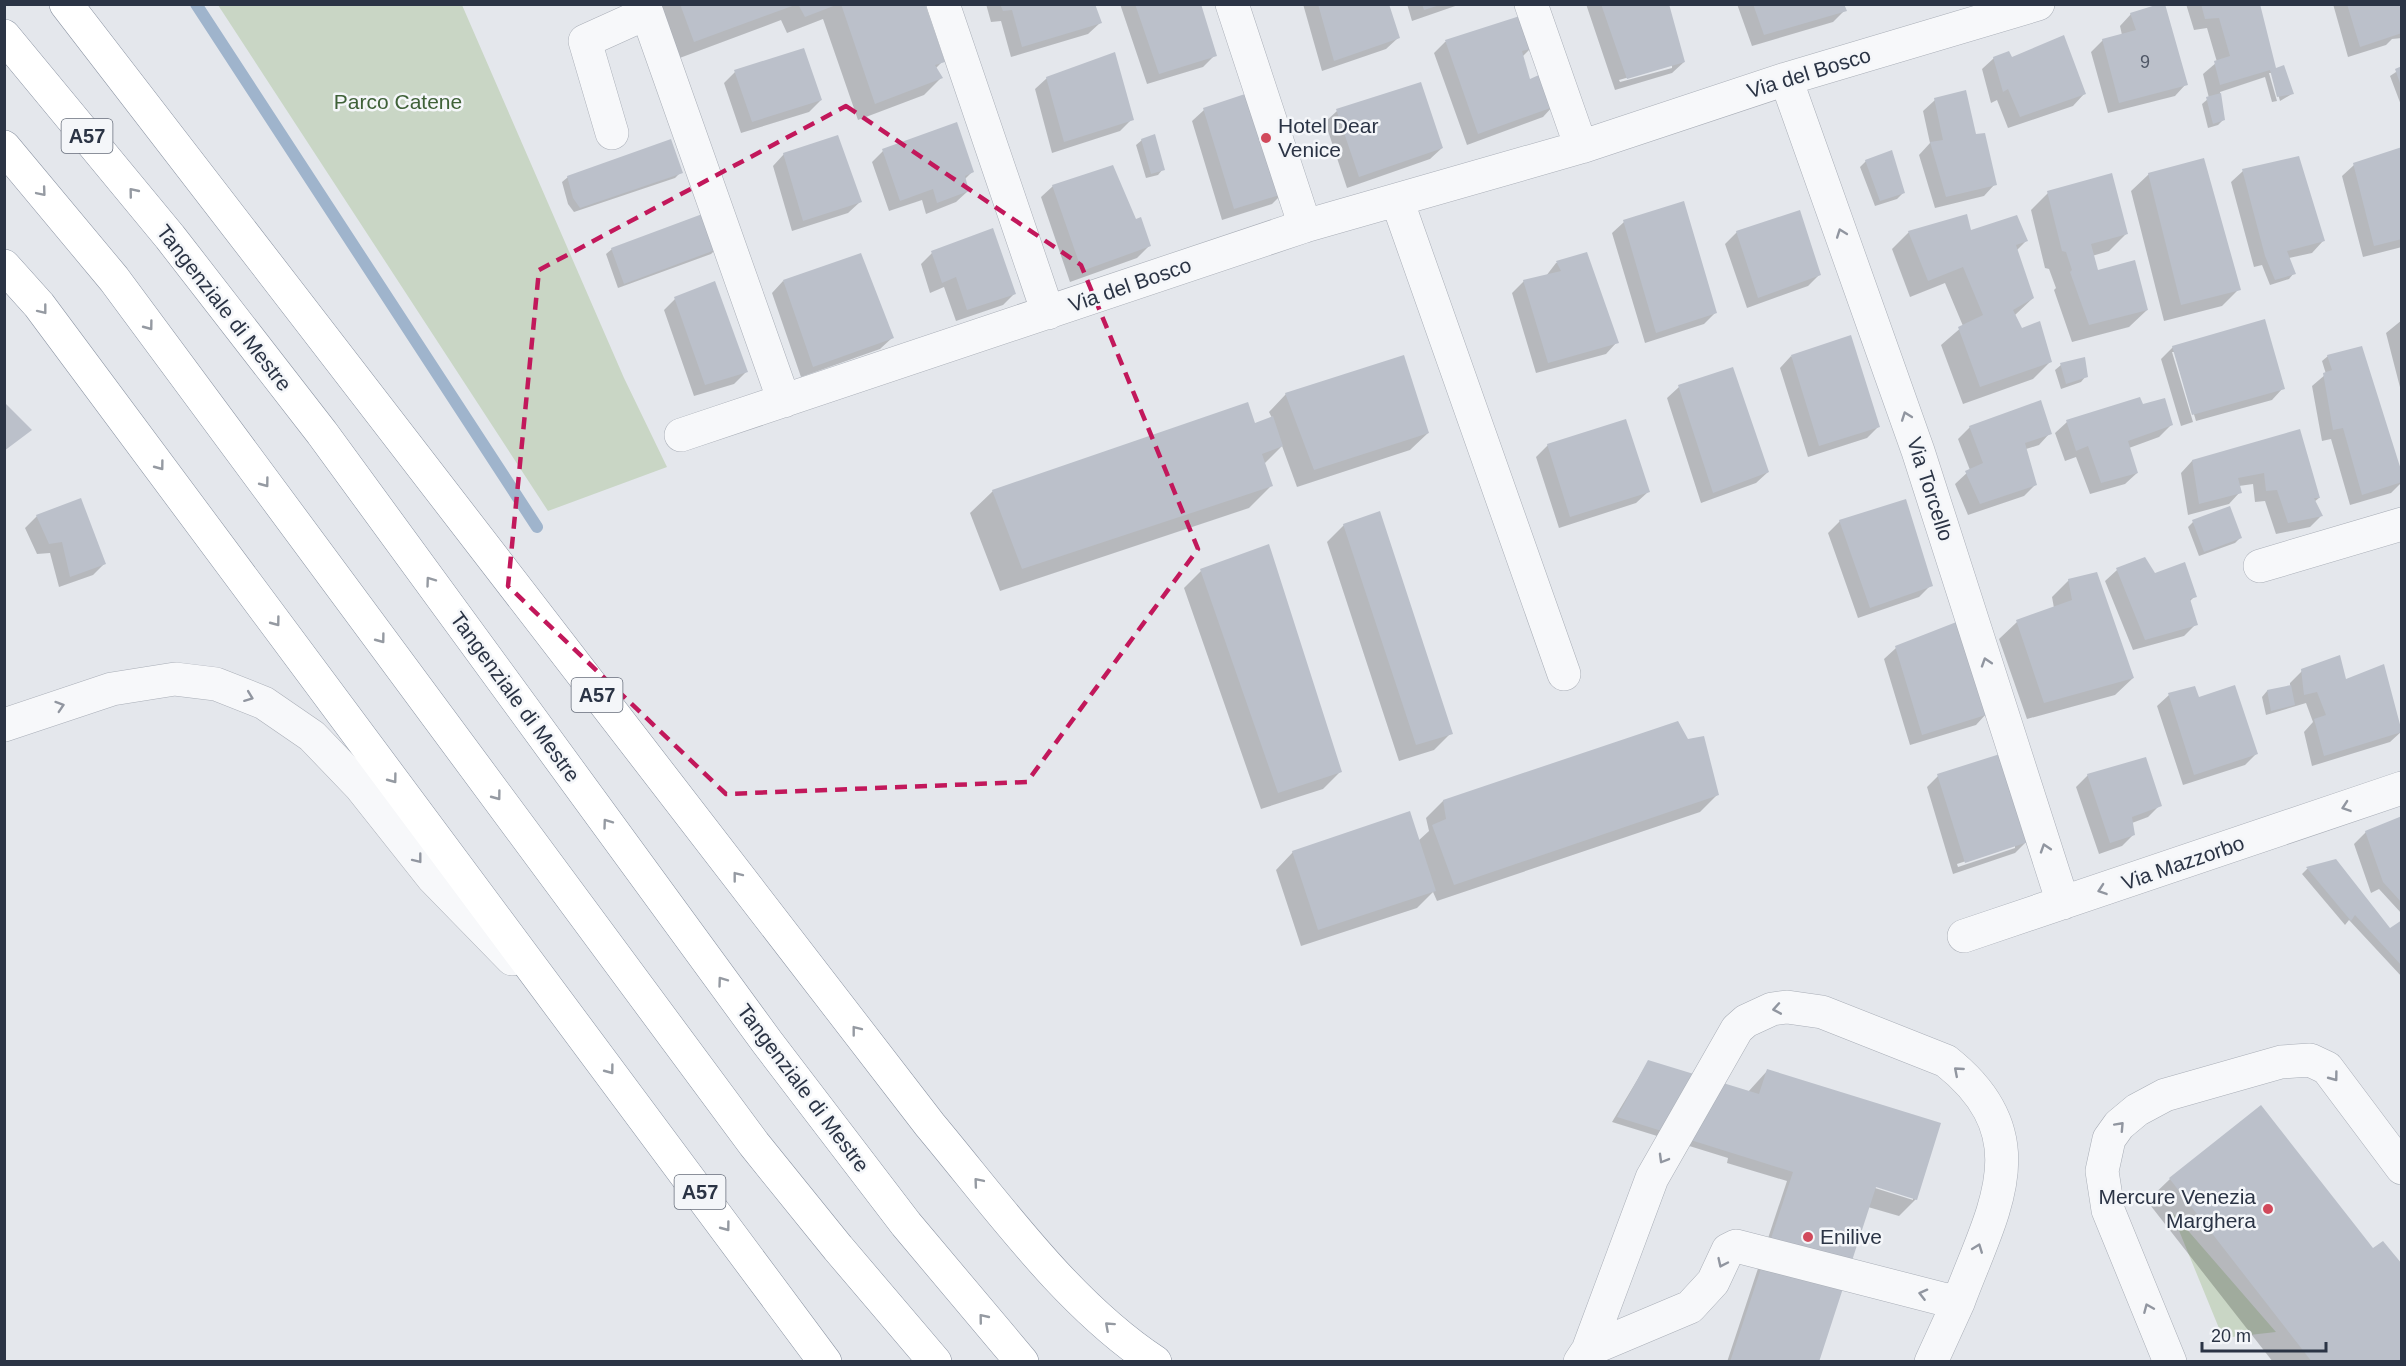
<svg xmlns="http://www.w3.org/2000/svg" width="2406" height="1366" font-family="Helvetica,sans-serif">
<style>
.green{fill:#c9d6c5}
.shadow{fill:#0003;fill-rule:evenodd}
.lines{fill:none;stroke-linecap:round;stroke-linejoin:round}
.stream{stroke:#9fb4cc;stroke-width:12}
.building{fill:#bbc0ca}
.minor-casing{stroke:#a9aeb7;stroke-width:34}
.highway-casing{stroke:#8b94a3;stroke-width:34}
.minor{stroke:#f7f8fa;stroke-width:33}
.highway{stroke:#fff;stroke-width:33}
.oneway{stroke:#959aa2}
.oneway2{stroke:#9196a0}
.marked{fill:none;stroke:#c2185b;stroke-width:4.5;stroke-dasharray:12 8;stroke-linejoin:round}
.poi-dot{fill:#d1495b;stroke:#f4f6f9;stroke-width:2}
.labels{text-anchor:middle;stroke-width:5;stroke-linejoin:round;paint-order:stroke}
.number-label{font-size:18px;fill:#4f5766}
.shield{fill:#f4f6f9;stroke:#676e7b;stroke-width:1.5}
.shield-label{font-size:20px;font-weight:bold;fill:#2b3445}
.street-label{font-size:21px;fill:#2b3445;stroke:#f4f6f9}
.park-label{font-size:21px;fill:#3f6138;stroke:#f4f6f9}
.poi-label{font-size:21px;fill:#2b3445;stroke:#f4f6f9;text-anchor:start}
</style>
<rect width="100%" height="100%" fill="#e4e7ec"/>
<path class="green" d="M218,5h244l162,373 43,89 -119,44z
M2171,1211l105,121 -53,6z"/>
<path class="shadow" d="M923,4l20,57 -7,7 5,10 -17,17 -66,25 -35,-101 -36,14 -6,-13 -104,39 -20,-54z
M986,4h108l6,19 -12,11 -77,23 -10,-36 -10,1z
M1120,4h79l16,51 -12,12 -56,17z
M1303,4h84l11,34 -12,11 -64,22z
M1407,4h54l-49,17z
M1586,4h81l17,58 -12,11 -57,17zM1672,65v3l-52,14 -1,-2z
M1737,4h106l2,6 -12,12 -81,24z
M2186,4h72l16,64 -4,3 13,-4 9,27 -12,7 -8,-28h-3l8,28 -5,1 -7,-25 -45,15 3,28 -5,5 -10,3 -6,-24 7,-6 -6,-24 14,-12 -10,-34 -13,2z
M2333,4h69v34l-10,1 -6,6 -38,12z
M2131,14l55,70 -11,12 -67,17 -17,-61 12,-12 19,-5 -2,-9z
M1522,17l10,30 -10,10 7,24 25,24 -11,12 -76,28 -33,-92 11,-11z
M1994,58l17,1 73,35 -11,12 -65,22 -11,-28 -6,3 -9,-34z
M2402,68l-1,37 -11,-29z
M735,72l86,28 -12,12 -68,21 -17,-50z
M1047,78l85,41 -12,12 -68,22 -17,-64z
M1935,100l40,36 20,48 -11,12 -49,12 -16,-53 11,-12 -7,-32z
M1204,110l80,82 -12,12 -50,16 -30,-99z
M1337,111l105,37 -12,11 -83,29 -22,-66z
M1142,140l21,29 -5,6 -12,3 -10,-33z
M2402,149v98l-39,10 -21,-81 12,-11z
M883,151l89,21 -8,8 4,11 -12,11 -30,12 -4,-14 -33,11 -17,-49z
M784,154l76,48 -12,11 -56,18 -19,-65z
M1866,161l37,32 -6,6 -22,7 -15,-39z
M2243,171l80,70 -11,12 -23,5 5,15 -5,6 -19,6 -8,-20 -8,2 -23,-85z
M681,172l-6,6 -101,34 -6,-8 -6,-22 6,-5z
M2149,174l90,115 -17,17 -58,15 -33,-130z
M1053,186l82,35 14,25 -12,12 -67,24 -29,-85z
M2048,193l78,41 -17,17 -17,5 4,16 51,38 -18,17 -57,15 -18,-52 2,-2 -7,-19 -4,-1 -14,-58z
M1624,222l91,91 -11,11 -59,19 -33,-110z
M1737,232l82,43 -11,11 -61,22 -22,-64z
M1909,232h61l56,9 -10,10 17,47 -18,17 7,15 28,32 -17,17 -70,25 -22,-59 22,-19 -18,-43 -35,14 -18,-48z
M612,249h104l-5,5 -93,34 -12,-34z
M932,253l82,41 -11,11 -47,16 -12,-34 -14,6 -9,-29z
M1586,253l31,89 -11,12 -70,19 -24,-80 12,-12 22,-5 10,-13z
M783,281l109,57 -12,11 -79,28 -29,-84z
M675,299l71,73 -12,12 -40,12 -30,-86z
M2402,320v75l-16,-62z
M2173,347l110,41 -11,12 -76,21 -21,-69h-3l21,70 -12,4 -20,-67z
M1791,356l88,70 -12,12 -59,19 -28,-89z
M2328,356l74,122v4l-11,11 -41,12 -19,-66 -9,2 -10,-55 14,-12 -4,-13z
M2061,365l25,11 -5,6 -20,7 -6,-19z
M1679,387l89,85 -12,11 -55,20 -34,-105z
M1286,394l142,39 -18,17 -113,37 -15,-41 -18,18 7,22 -22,22 -249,83 -30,-78 23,-22 261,-66 18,-7 -3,-6z
M2142,406l29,19 -12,12 -30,11 8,25 -12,11 -35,10 -14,-37 -11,4 -10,-28 12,-11z
M1970,427l80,6 -11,12 -13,4 10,35 -12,12 -56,19 -13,-31 15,-14 -12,-31z
M2299,431l20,67 -5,4 7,14 -11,11 -34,7 -11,-33 -10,1 -2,-18 -14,2 1,6 -11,12 -41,11 -7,-42 11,-12z
M1548,445l100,47 -12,11 -77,25 -23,-71z
M37,516l68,47 -12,12 -34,12 -9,-34 -13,1 -12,-26z
M1840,521l91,64 -12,12 -61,21 -30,-85z
M2193,522l47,16 -5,5 -36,13 -11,-29z
M1344,525l107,208 -17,17 -35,11 -72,-219z
M2145,559l9,16 41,21 -6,6 7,22 -12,12 -51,14 -28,-69 12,-11z
M1201,571l139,201 -17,17 -62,20 -77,-221z
M2069,580l64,98 -18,17 -88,24 -28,-80 18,-17 37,-14 -2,-11z
M1896,648l91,65 -11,12 -66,20 -26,-86z
M2302,671l43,10 57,50 -12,11 -78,24 -8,-34 9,-10 -7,-19 -40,12 -4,-18 5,-6 23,-5v-3z
M2169,695l29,4 58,55 -11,11 -62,20 -26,-79z
M2088,775l72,30 -12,12 -16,6 2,11 -12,12 -23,8 -23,-67z
M1938,776l88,66 -11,11 -62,21 -26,-87zM2015,845v3l-57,19 -1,-3z
M1717,795l-17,17 -263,89 -4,-9 -16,16 -116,38 -25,-76 17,-18 125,-11 11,-10 -3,-13 17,-17z
M2402,817v97l-23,-25 -8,4 -17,-49 12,-12z
M2335,861l55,69 12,-8v55l-53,-57 -4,5 -43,-51 5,-5z
M1648,1062l100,30 19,-21 149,128 -17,17 -31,-9 -51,155h-90l60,-181 -60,-18 1,-5 -116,-36zM1875,1185l38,12v3l-38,-12z
M2261,1107l112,144 29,111h-129l-126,-161 23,-22z"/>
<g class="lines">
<path class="stream" d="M196,4l341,523"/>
</g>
<path class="building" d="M680,4h115v1l-101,37z
M798,4h38v1l-31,12z
M841,4h84l20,58 -10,3 8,13 -68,26z
M1000,4h95l7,19 -80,24 -10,-37 -9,1z
M1135,4h66l16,52 -58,18z
M1318,4h71l11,34 -66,23z
M1422,4h18v1l-16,5z
M1601,4h68l16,58 -58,17z
M1753,4h91l3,7 -83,24z
M2159,4h6l23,81 -69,18 -17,-64 34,-9 -6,-17z
M2201,4h59l16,64 8,-3 10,29 -17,3 -7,-27 -50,15 -6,-24 16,-5 -11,-38 -14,1z
M2347,4h55v29l-42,14z
M1523,15l11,33 -12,3 8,28 11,-5 15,32 -78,28 -33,-94z
M2064,35l22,59 -66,23 -12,-28 -5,3 -10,-35 16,-6 3,6z
M804,48l18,52 -70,22 -18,-52z
M1115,52l19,68 -70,22 -18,-65z
M2402,66v20h-1l-6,-17z
M1421,82l22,66 -84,29 -23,-68z
M1966,90l10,44 9,-1 12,52 -51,12 -16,-55 13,-2 -9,-42z
M1251,92l35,101 -52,16 -31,-101z
M2221,93l4,27 -12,4 -7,-27z
M957,122l17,50 -9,4 4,15 -32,12 -4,-14 -33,12 -18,-52z
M1155,134l10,36 -14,4 -10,-35z
M838,135l24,67 -59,19 -20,-68z
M671,139l12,34 -103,35 -7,-10 -6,-22z
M2402,147v92l-28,7 -21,-83z
M1892,150l13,43 -25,8 -15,-41z
M2299,156l26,85 -38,10 9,23 -21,6 -10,-24 -23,-87z
M2204,158l37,132 -60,15 -33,-132z
M1113,165l23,54 5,-2 10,29 -69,25 -30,-86z
M2112,173l16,61 -37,10 7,26 37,-10 13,50 -59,15 -19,-53 2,-2 -6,-18 -4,-1 -15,-60z
M1684,201l33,112 -61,20 -33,-113z
M1800,210l21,65 -63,23 -22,-67z
M705,213l13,36 -94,35 -13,-36z
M1967,214l4,16 46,-15 11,26 -12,4 18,53 -21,12 9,18 18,-7 12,41 -72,25 -22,-60 25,-12 -20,-48 -35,14 -20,-50z
M993,228l23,66 -49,16 -11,-33 -14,6 -11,-32z
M1587,252l32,91 -71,20 -25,-83 38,-9 -5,-10z
M861,253l33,85 -81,29 -30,-87z
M715,281l33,91 -43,13 -31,-88z
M2265,319l20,70 -93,26 -20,-69z
M1851,335l29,92 -61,19 -28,-91z
M2362,346l40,127v9l-40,13 -19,-67 -10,2 -10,-57 9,-3 -5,-15z
M1404,355l25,78 -115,37 -29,-77z
M2085,357l3,20 -22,7 -6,-21z
M1733,367l36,105 -56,21 -35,-108z
M2140,397l3,7 22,-6 8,27 -45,16 10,32 -37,10 -13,-37 -12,5 -10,-31z
M2041,400l11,34 -27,9 12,42 -57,19 -15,-33 18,-8 -14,-37z
M4,402l28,28 -28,21z
M1248,402l7,21 18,-7 10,30 -21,8 11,32 -251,83 -30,-79z
M1626,419l24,73 -80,25 -23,-73z
M2300,429l20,69h-6l9,18 -35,7 -11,-33 -11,1 -2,-18 -26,5 4,15 -43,11 -7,-44z
M81,498l25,66 -36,13 -8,-35 -13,2 -13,-29z
M1906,499l27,87 -63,22 -31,-88z
M2230,506l12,32 -38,14 -12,-32z
M1380,511l73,223 -37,11 -73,-221z
M1269,544l73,228 -64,21 -78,-224z
M2145,557l10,16 30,-11 12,35 -7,2 8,26 -53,15 -29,-72z
M2097,572l37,106 -90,25 -28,-83 56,-20 -4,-21z
M1959,621l30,93 -67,21 -27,-89z
M2340,655l6,24 38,-15 18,68 -78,24 -10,-37 12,-4 -9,-23 -13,3 -3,-26z
M2235,685l23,69 -64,21 -26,-82 27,-7 4,11z
M2291,685l4,20 -24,6 -4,-21z
M1678,721l10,18 16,-3 15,59 -265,90 -22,-60 14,-6 -3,-19z
M2000,754l28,88 -63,21 -28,-89z
M2146,757l16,49 -30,11 3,18 -25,8 -23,-69z
M1410,811l26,80 -118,39 -26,-79z
M2402,816v87l-19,-21 -18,-51z
M2336,859l54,69 12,-8v46l-47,-51 -4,6 -45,-54z
M1648,1060l111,34 8,-25 174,54 -24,77 -41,-13 -57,175h-89l63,-190 -176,-55z
M2261,1105l112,143 10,-7 19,23v98h-90l-143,-184z"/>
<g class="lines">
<defs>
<path id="minor" d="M943,4l105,309
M1232,4l73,222
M1531,4l50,143
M1786,79l132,372 145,452
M612,133l-27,-92 62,-28 137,388
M1397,200l167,474
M681,435l624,-209 276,-79 205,-68 252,-75
M2260,566l142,-42
M4,725l108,-36 63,-10 41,5 48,19 48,33 48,50 73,92 79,81
M1964,936l438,-148
M1588,1350l64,-172 85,-149 9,-8 26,-12 15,-2 35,5 124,49c96,76 46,150 12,242
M1580,1362l8,-12 102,-43 23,-25 15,-32 8,-4 222,57 -27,59
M2170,1362l-62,-152 -6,-39 7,-32 10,-14 18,-15 28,-15 116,-33 29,-2 17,8 75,100"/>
<path id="highway" d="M66,4l864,1121c67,80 137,179 225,237
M4,36l166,201 152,196 445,609 139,182 116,138
M4,147l110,132 640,865 84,104 97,114
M4,266l35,39 786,1057"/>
</defs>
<use href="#minor" class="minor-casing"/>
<use href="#highway" class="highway-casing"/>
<use href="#minor" class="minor"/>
<use href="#highway" class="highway"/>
</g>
<defs><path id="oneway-chevron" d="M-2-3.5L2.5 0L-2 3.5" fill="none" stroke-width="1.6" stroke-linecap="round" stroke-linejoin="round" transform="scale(1.5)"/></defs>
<g class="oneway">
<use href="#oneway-chevron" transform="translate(42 192) rotate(50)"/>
<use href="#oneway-chevron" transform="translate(133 192) rotate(-129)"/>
<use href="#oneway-chevron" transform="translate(43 310) rotate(52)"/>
<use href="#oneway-chevron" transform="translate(149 326) rotate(53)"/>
<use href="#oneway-chevron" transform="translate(160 466) rotate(53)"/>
<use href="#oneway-chevron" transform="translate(265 483) rotate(53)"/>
<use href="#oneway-chevron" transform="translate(430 581) rotate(-126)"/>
<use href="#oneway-chevron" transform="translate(276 622) rotate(53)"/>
<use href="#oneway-chevron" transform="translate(381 639) rotate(53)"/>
<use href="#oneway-chevron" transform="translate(393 779) rotate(53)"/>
<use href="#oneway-chevron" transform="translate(497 796) rotate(53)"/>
<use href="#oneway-chevron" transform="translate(607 823) rotate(-126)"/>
<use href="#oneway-chevron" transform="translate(737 876) rotate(-128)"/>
<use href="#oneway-chevron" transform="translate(722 981) rotate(-126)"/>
<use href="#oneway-chevron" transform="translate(856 1030) rotate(-128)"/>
<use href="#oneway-chevron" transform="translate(610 1070) rotate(53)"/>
<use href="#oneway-chevron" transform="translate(978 1182) rotate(-130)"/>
<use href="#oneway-chevron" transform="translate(726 1227) rotate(53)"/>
<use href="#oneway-chevron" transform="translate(983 1318) rotate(-129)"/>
<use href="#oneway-chevron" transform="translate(1109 1326) rotate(-138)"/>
</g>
<g class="oneway2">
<use href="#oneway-chevron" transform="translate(1841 233) rotate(-110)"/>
<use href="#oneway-chevron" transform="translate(1906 416) rotate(-110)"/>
<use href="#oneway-chevron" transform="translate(1986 662) rotate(-108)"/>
<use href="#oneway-chevron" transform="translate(249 697) rotate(21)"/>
<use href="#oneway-chevron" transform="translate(60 706) rotate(-18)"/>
<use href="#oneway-chevron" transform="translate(2346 807) rotate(161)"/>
<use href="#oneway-chevron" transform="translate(2045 848) rotate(-108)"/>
<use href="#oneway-chevron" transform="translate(418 859) rotate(52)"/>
<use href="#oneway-chevron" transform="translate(2102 890) rotate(161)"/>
<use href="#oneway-chevron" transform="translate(1777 1009) rotate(170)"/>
<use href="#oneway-chevron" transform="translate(1958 1071) rotate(-139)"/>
<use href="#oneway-chevron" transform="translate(2334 1077) rotate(53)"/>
<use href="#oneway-chevron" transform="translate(2120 1126) rotate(-47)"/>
<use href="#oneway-chevron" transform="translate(1663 1159) rotate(120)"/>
<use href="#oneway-chevron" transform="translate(1978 1248) rotate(-69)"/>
<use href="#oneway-chevron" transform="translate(1722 1263) rotate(115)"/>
<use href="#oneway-chevron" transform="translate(1923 1294) rotate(-166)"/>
<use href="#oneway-chevron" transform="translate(2148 1308) rotate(-113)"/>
</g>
<path class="marked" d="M846,106l235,159 117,284 -171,233 -301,12 -218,-208 31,-316z"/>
<g class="poi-dot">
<circle cx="1266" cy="138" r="6"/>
<circle cx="2268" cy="1209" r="6"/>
<circle cx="1808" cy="1237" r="6"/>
</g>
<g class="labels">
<g class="number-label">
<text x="2145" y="68">9</text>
</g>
<g class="shield">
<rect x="61.5" y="119" width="51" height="34" rx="4.5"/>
<rect x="571.5" y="678" width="51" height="34" rx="4.5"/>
<rect x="674.5" y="1175" width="51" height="34" rx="4.5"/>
</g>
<g class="shield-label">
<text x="87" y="143">A57</text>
<text x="597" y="702">A57</text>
<text x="700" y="1199">A57</text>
</g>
<g class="street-label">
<text transform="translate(1809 73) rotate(-17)" y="7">Via del Bosco</text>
<text transform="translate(1130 285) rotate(-19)" y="7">Via del Bosco</text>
<text transform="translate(224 308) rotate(52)" y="7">Tangenziale di Mestre</text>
<text transform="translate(1930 489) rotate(72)" y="7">Via Torcello</text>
<text transform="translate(515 697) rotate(54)" y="7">Tangenziale di Mestre</text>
<text transform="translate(2183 863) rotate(-19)" y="7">Via Mazzorbo</text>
<text transform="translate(803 1088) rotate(53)" y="7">Tangenziale di Mestre</text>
</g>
<g class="park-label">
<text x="398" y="109">Parco Catene</text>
</g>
<g class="poi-label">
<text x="1278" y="133">Hotel Dear<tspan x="1278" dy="24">Venice</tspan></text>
<text x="2256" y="1204" text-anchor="end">Mercure Venezia<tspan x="2256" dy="24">Marghera</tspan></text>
<text x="1820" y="1244">Enilive</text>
</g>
</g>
<rect width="2406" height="1366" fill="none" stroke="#2b3445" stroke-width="12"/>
<path d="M2202 1342v9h124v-9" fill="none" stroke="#2b3445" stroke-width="3"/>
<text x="2211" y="1342" font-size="18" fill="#2b3445" stroke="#f4f6f9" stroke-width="4.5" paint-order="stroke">20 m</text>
</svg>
